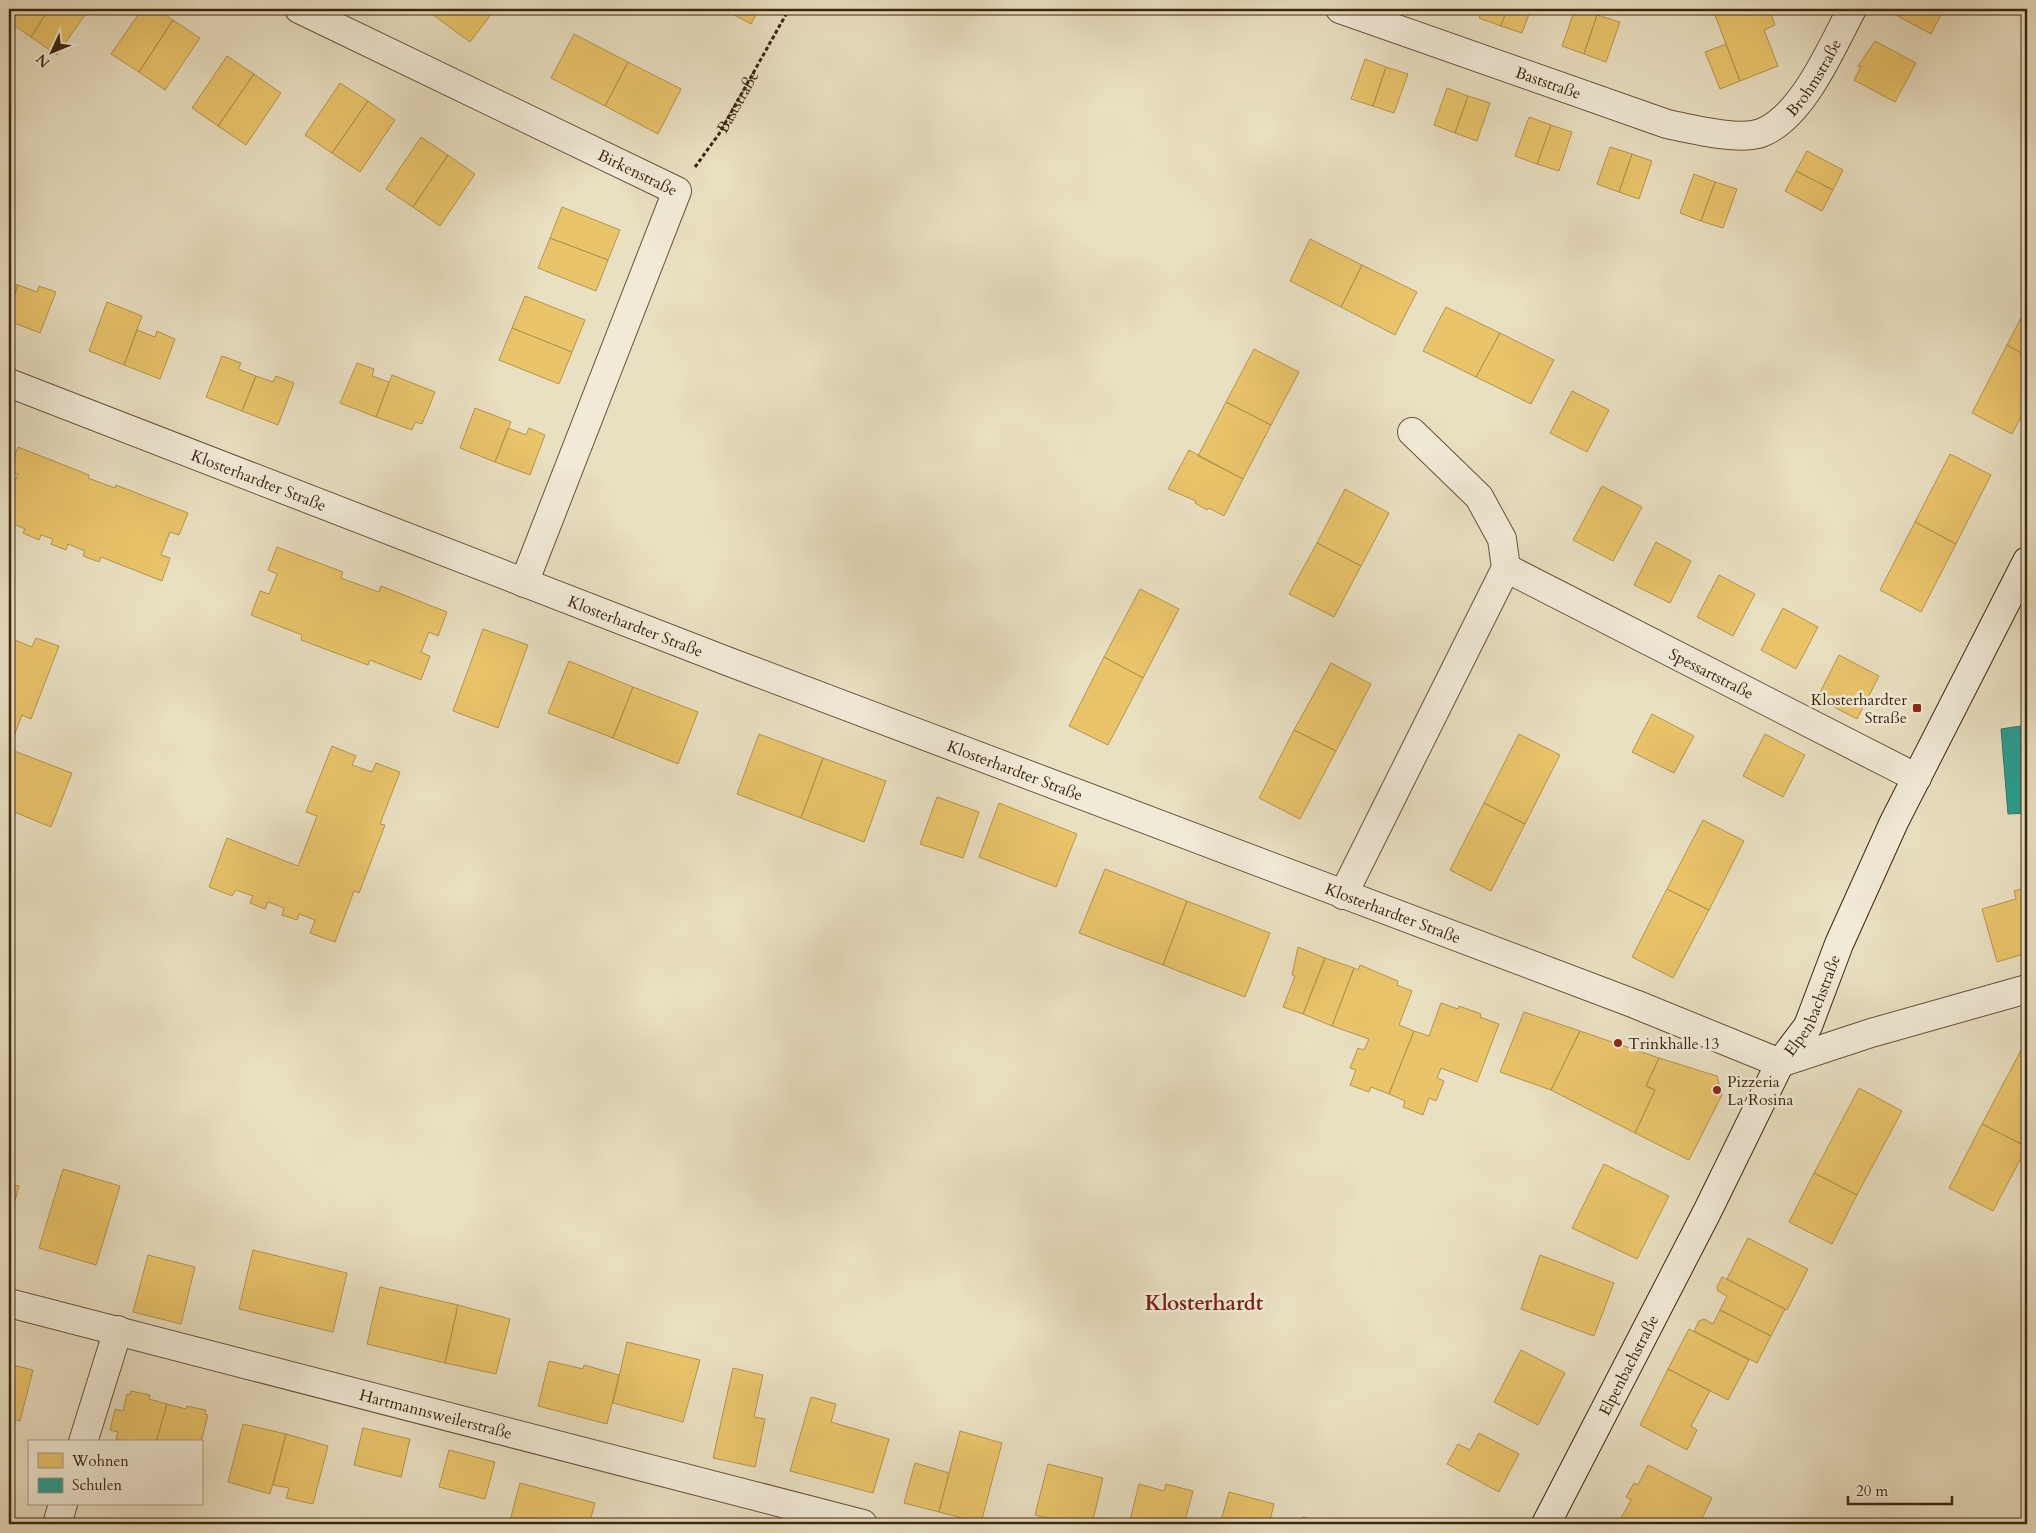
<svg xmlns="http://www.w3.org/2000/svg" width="2036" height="1533" font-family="Cardo,serif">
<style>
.homes{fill:#e9c46a;stroke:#b5954e}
.schools{fill:#2a9d8f;stroke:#307968}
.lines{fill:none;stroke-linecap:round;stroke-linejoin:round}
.street-casing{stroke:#68543a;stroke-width:30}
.secondary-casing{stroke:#3d260d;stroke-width:30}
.path{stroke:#3d260d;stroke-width:3;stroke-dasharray:4 2.5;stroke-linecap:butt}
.street{stroke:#f1ead7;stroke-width:28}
.secondary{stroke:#f1ead7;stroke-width:28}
.poi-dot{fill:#8f2418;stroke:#f1ead7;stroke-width:2}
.labels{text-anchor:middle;stroke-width:5;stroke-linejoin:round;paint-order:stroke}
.street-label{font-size:16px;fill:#3d260d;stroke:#f1ead7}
.poi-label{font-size:16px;fill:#3d260d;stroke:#f1ead7;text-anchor:start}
.district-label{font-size:21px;font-weight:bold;fill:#7a1f14;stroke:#f1ead7}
</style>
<rect width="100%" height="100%" fill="#e9dfc1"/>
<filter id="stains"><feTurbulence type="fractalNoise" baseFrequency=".004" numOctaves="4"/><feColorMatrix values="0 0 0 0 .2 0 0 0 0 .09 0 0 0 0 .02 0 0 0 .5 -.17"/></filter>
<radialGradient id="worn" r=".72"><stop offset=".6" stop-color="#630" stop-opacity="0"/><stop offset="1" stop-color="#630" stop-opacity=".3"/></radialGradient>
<path class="homes" d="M10,9h39l-18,28 -22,-15z
M49,9h40l-32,46 -26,-18z
M142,9h15l16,11 -34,52 -28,-18z
M425,9h70l-25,33z
M726,9h33l-8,15 -26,-14z
M1482,9h25l-6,17 -22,-8z
M1507,9h24l-9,24 -21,-7z
M1575,9l22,6 -13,39 -22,-8z
M1732,9h37l6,16 -11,5 14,36 -38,15 -25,-66z
M1892,9h52l-13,25 -41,-22z
M1597,15l23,7 -14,40 -22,-8z
M173,20l27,18 -35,52 -26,-18z
M574,34l54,28 -23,44 -54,-28z
M1875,41l41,22 -21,39 -41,-22 7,-13 -3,-1z
M1726,44l14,37 -20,8 -15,-37z
M227,56l27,18 -36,52 -26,-18z
M1365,59l21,8 -13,39 -22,-7z
M628,62l53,27 -23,45 -53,-28z
M1386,67l22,7 -14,39 -21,-7z
M254,74l27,19 -35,52 -28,-19z
M340,83l28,18 -36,52 -27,-18z
M1447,88l21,8 -13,37 -21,-8z
M1468,96l22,7 -13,38 -22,-8z
M368,101l27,19 -35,52 -28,-19z
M1529,117l22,8 -14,39 -22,-8z
M1551,125l21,7 -13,39 -22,-7z
M421,137l27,18 -35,52 -27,-18z
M1610,147l22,7 -13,38 -22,-8z
M1807,151l36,19 -10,20 -37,-19z
M1632,154l20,7 -13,38 -20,-7z
M448,155l27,19 -35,52 -27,-19z
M1796,171l37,19 -11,21 -37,-20z
M1694,174l21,8 -14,39 -21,-8z
M1715,182l22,7 -14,39 -22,-7z
M562,207l58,23 -12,30 -58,-22z
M550,238l58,22 -12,31 -58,-23z
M1310,239l52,26 -21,42 -51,-26z
M1362,265l55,27 -22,43 -54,-28z
M9,281l9,4 -9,25z
M18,285l19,7 2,-6 17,6 -16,41 -31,-12v-11z
M525,296l60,24 -13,32 -60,-24z
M107,302l35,14 -18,49 -35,-14z
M2027,306v50l-20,-11z
M1446,307l54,26 -24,44 -53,-26z
M512,328l60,24 -13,32 -60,-24z
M137,330l18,7 2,-6 18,8 -15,40 -36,-14z
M1500,333l54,27 -23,44 -55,-27z
M2007,345l20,11v50l-15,28 -40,-21z
M1254,349l45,23 -28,53 -45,-23z
M222,356l19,7 -3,6 18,7 -14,35 -36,-14z
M357,363l17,6 -2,7 17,6 -13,35 -36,-14z
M392,375l43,17 -13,32 -7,-2 -3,8 -36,-13z
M256,376l17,6 3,-6 18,7 -16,42 -36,-14z
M1572,391l37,19 -22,42 -37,-19z
M1226,402l45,23 -28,54 -45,-23z
M475,408l36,14 -16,40 -35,-14z
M508,428l18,7 3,-7 16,7 -15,40 -35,-13z
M18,447l71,28 -1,3 27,10 1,-3 72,28 -9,22 -9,-3 -9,23 9,3 -8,23 -61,-24 -2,5 -16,-6 2,-5 -17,-7 -2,6 -15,-6 2,-5 -12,-4 -2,5 -16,-7 2,-4 -16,-7v-26l9,-22 -9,-3z
M1189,450l54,29 -19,37 -15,-8 -2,2 -12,-7 1,-2 -28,-12z
M1950,454l41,21 -35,69 -41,-22z
M1602,486l40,21 -29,54 -40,-21z
M1345,489l44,24 -28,53 -44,-23z
M1915,522l41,22 -35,68 -41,-22z
M1656,542l35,19 -21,42 -36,-18z
M1317,543l44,23 -27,51 -45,-23z
M277,547l66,25 -2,6 38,14 2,-6 66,26 -9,24 -9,-4 -8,20 9,4 -9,24 -51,-20 -2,5 -67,-25 1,-5 -51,-20 9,-24 9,3 8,-20 -9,-4z
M1719,575l36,19 -22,42 -36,-19z
M1140,589l39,20 -36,69 -39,-21z
M1783,608l35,19 -22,42 -35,-19z
M9,628l4,1 -3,9 22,9 4,-9 23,8 -28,73 -9,-4 -13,34z
M483,629l45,16 -30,83 -45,-17z
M1839,655l40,21 -22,43 -40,-21z
M1104,657l39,21 -35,67 -39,-19z
M569,661l64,26 -20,51 -65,-25z
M1331,663l40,21 -35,67 -42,-21z
M633,687l65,25 -20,52 -65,-26z
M1652,714l42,22 -20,37 -42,-21z
M1294,730l42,21 -36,68 -41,-21z
M759,734l64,24 -22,60 -64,-24z
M1519,734l41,21 -35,69 -41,-21z
M1765,734l40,21 -22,42 -40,-21z
M332,746l24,10 -4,9 20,7 4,-9 24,9 -20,52 5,1 -26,68 -5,-2 -19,51 -25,-9 5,-13 -16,-6 -2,6 -15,-5 2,-7 -16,-6 -3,7 -15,-6 3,-7 -17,-6 -4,6 -23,-9 18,-49 71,28 19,-50 -11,-4z
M9,749l63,24 -21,54 -39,-16 3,-8 -6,-2z
M823,758l63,23 -22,61 -63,-24z
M937,797l42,15 -16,46 -43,-14z
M999,803l78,31 -21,53 -77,-30z
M1484,803l41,21 -34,67 -41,-21z
M1703,820l41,21 -35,69 -42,-21z
M1105,869l82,32 -24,64 -84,-32z
M2027,887v66l-30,9 -15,-53 34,-10 -2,-8z
M1667,889l42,21 -36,68 -41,-21z
M1187,901l83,32 -25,64 -82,-32z
M1298,947l27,11 -22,56 -20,-7 12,-31 -3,-1z
M1325,958l29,10 -22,58 -29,-12z
M1360,965l38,16 -1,4 15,6 -13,34 15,6 -25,63 -18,-7 -2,5 -19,-7 6,-15 -6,-2 8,-20 6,2 5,-11 -37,-13 22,-58 4,2z
M1441,1003l17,6 1,-3 22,8 -1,3 19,7 -22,58 -36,-14 -4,10 7,3 -8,20 -7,-3 -6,17 -20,-8 2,-6 -16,-7 25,-63 15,5z
M1524,1012l56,19 -29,59 -51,-18z
M1580,1031l79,27 -13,28 9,4 -20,43 -84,-43z
M2027,1039v108l-45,-23z
M1659,1058l58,18 5,19 -33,65 -54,-27 20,-43 -9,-4z
M1859,1088l43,23 -45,84 -43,-22z
M1982,1124l45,23 -34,64 -44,-23z
M1604,1164l65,32 -32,63 -65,-31z
M63,1169l57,17 -24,79 -57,-17z
M1814,1173l43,22 -25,49 -43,-22z
M9,1184l10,2 -10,37z
M1748,1238l60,31 -21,41 -60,-31z
M253,1250l94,23 -14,59 -94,-23z
M148,1255l47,12 -14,57 -48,-12z
M1540,1255l74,28 -20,53 -73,-27z
M1722,1277l63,32 -14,27 -51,-26 7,-14 -9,-5 -1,-4z
M380,1287l78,18 -13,58 -78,-19z
M458,1305l52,14 -14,55 -51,-11z
M1720,1310l51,26 -14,27 -63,-32 5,-10 5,-2 9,5z
M1689,1329l60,31 -21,40 -60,-31z
M627,1342l73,18 -17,62 -70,-19z
M1521,1350l44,23 -27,52 -44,-23z
M549,1361l34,8 1,-4 35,10 -12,49 -69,-18z
M9,1364l24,6 -13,51 -11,-3z
M733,1368l30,7 -9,42 11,2 -10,48 -42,-9z
M1668,1369l42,22 -19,35 6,4 -10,20 -47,-25z
M131,1391l19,4 -1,4 18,5 -11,38h-28l-12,-3 2,-7 -8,-2 5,-21 8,2 4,-17 3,1z
M811,1397l25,7 -5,18 58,17 -16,54 -83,-22z
M167,1404l19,5 1,-3 19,4 -1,4 3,1 -7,27h-45z
M243,1424l43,10 -16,60 -42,-12z
M363,1428l47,11 -9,38 -47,-12z
M960,1431l42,12 -21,80 -42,-11z
M1479,1433l40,21 -20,38 -52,-28 11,-20 12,6z
M286,1434l42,12 -15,58 -27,-6 3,-10 -16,-3z
M449,1450l46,12 -10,37 -46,-12z
M915,1463l34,10 -10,39 -35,-9z
M1048,1464l55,14 -11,46h-21l-36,-9z
M1648,1465l64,33 -13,26h-71l-8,-4 11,-20 -5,-3 8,-14 4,2z
M520,1483l75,20 -6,21h-80z
M1139,1484l25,7 2,-7 27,7 -9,33h-55z
M1229,1492l45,12 -5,20h-49z
M1303,1517l27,7h-29z"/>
<path class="schools" d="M2027,725v88l-19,1 -7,-85z"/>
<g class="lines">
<defs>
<g id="street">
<path id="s2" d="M299,9l378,182 -153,392"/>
<path id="s3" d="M1340,9l327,115c25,5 71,17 94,9 42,-16 71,-87 91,-124"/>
<path id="s4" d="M9,383l723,280 903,341 145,59 91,-30 156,-44"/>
<path id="s5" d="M1506,568l411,210"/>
<path d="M1343,895l163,-327 -4,-29 -23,-42 -67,-65"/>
<path id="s6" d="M9,1303l854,221"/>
<path d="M83,1442l35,-112"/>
<path d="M57,1524l6,-20"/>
</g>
<g id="secondary">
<path id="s7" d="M1546,1524l161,-312 73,-149 28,-37 31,-82 55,-122 133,-261"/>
</g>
</defs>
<use href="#street" class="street-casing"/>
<use href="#secondary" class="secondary-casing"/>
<path class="path" id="s1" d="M695,167l24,-33 70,-125"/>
<use href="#street" class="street"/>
<use href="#secondary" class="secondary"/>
</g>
<g class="poi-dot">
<rect x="1912" y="703" width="10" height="10" rx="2.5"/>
<circle cx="1618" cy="1043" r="5"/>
<circle cx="1717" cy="1090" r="5"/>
</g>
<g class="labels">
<g class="street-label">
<text dy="6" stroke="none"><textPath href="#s3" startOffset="520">Brohmstraße</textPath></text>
<text dy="6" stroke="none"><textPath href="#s3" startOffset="221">Baststraße</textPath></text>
<text dy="6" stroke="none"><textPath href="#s1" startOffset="78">Baststraße</textPath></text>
<text dy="6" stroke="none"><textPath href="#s2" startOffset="376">Birkenstraße</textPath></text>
<text dy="6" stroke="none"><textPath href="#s4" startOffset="268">Klosterhardter Straße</textPath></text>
<text dy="6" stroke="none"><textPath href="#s4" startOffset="672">Klosterhardter Straße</textPath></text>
<text dy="6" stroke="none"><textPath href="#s5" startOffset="231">Spessartstraße</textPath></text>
<text dy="6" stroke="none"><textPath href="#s4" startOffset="1078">Klosterhardter Straße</textPath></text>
<text dy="6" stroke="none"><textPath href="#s4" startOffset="1482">Klosterhardter Straße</textPath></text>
<text dy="6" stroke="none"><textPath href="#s7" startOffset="584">Elpenbachstraße</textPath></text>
<text dy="6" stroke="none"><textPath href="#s7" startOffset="179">Elpenbachstraße</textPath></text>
<text dy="6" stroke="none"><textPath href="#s6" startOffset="441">Hartmannsweilerstraße</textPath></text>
</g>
<g class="poi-label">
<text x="1907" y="705" text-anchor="end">Klosterhardter<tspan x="1907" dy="18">Straße</tspan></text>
<text x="1628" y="1049">Trinkhalle 13</text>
<text x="1727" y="1087">Pizzeria<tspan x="1727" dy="18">La Rosina</tspan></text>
</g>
<g class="district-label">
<text x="1204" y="1310">Klosterhardt</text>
</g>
</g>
<rect width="2036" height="1533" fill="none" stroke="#e9dfc1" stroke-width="30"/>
<rect x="10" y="10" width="2016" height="1513" fill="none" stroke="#3d260d" stroke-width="2.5"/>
<rect x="15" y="15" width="2006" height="1503" fill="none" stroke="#3d260d"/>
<rect x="28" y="1440" width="175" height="65" fill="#f1ead7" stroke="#a99c86"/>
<rect x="38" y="1453" width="25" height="15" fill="#e9c46a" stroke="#a99c86"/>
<text x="72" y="1466" font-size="15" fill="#3d260d">Wohnen</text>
<rect x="38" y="1478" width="25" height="15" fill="#2a9d8f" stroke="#a99c86"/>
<text x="72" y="1490" font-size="15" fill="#3d260d">Schulen</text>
<g transform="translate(52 52) rotate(226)" stroke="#f1ead7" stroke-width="4" paint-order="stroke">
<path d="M0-4L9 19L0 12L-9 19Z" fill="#3d260d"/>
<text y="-8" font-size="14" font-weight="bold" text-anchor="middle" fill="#3d260d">N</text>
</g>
<path d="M1848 1496v8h104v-8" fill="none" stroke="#3d260d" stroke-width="2.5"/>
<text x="1856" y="1496" font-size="15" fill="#3d260d" stroke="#f1ead7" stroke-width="4" paint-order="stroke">20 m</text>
<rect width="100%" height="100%" filter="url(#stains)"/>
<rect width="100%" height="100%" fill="url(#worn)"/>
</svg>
